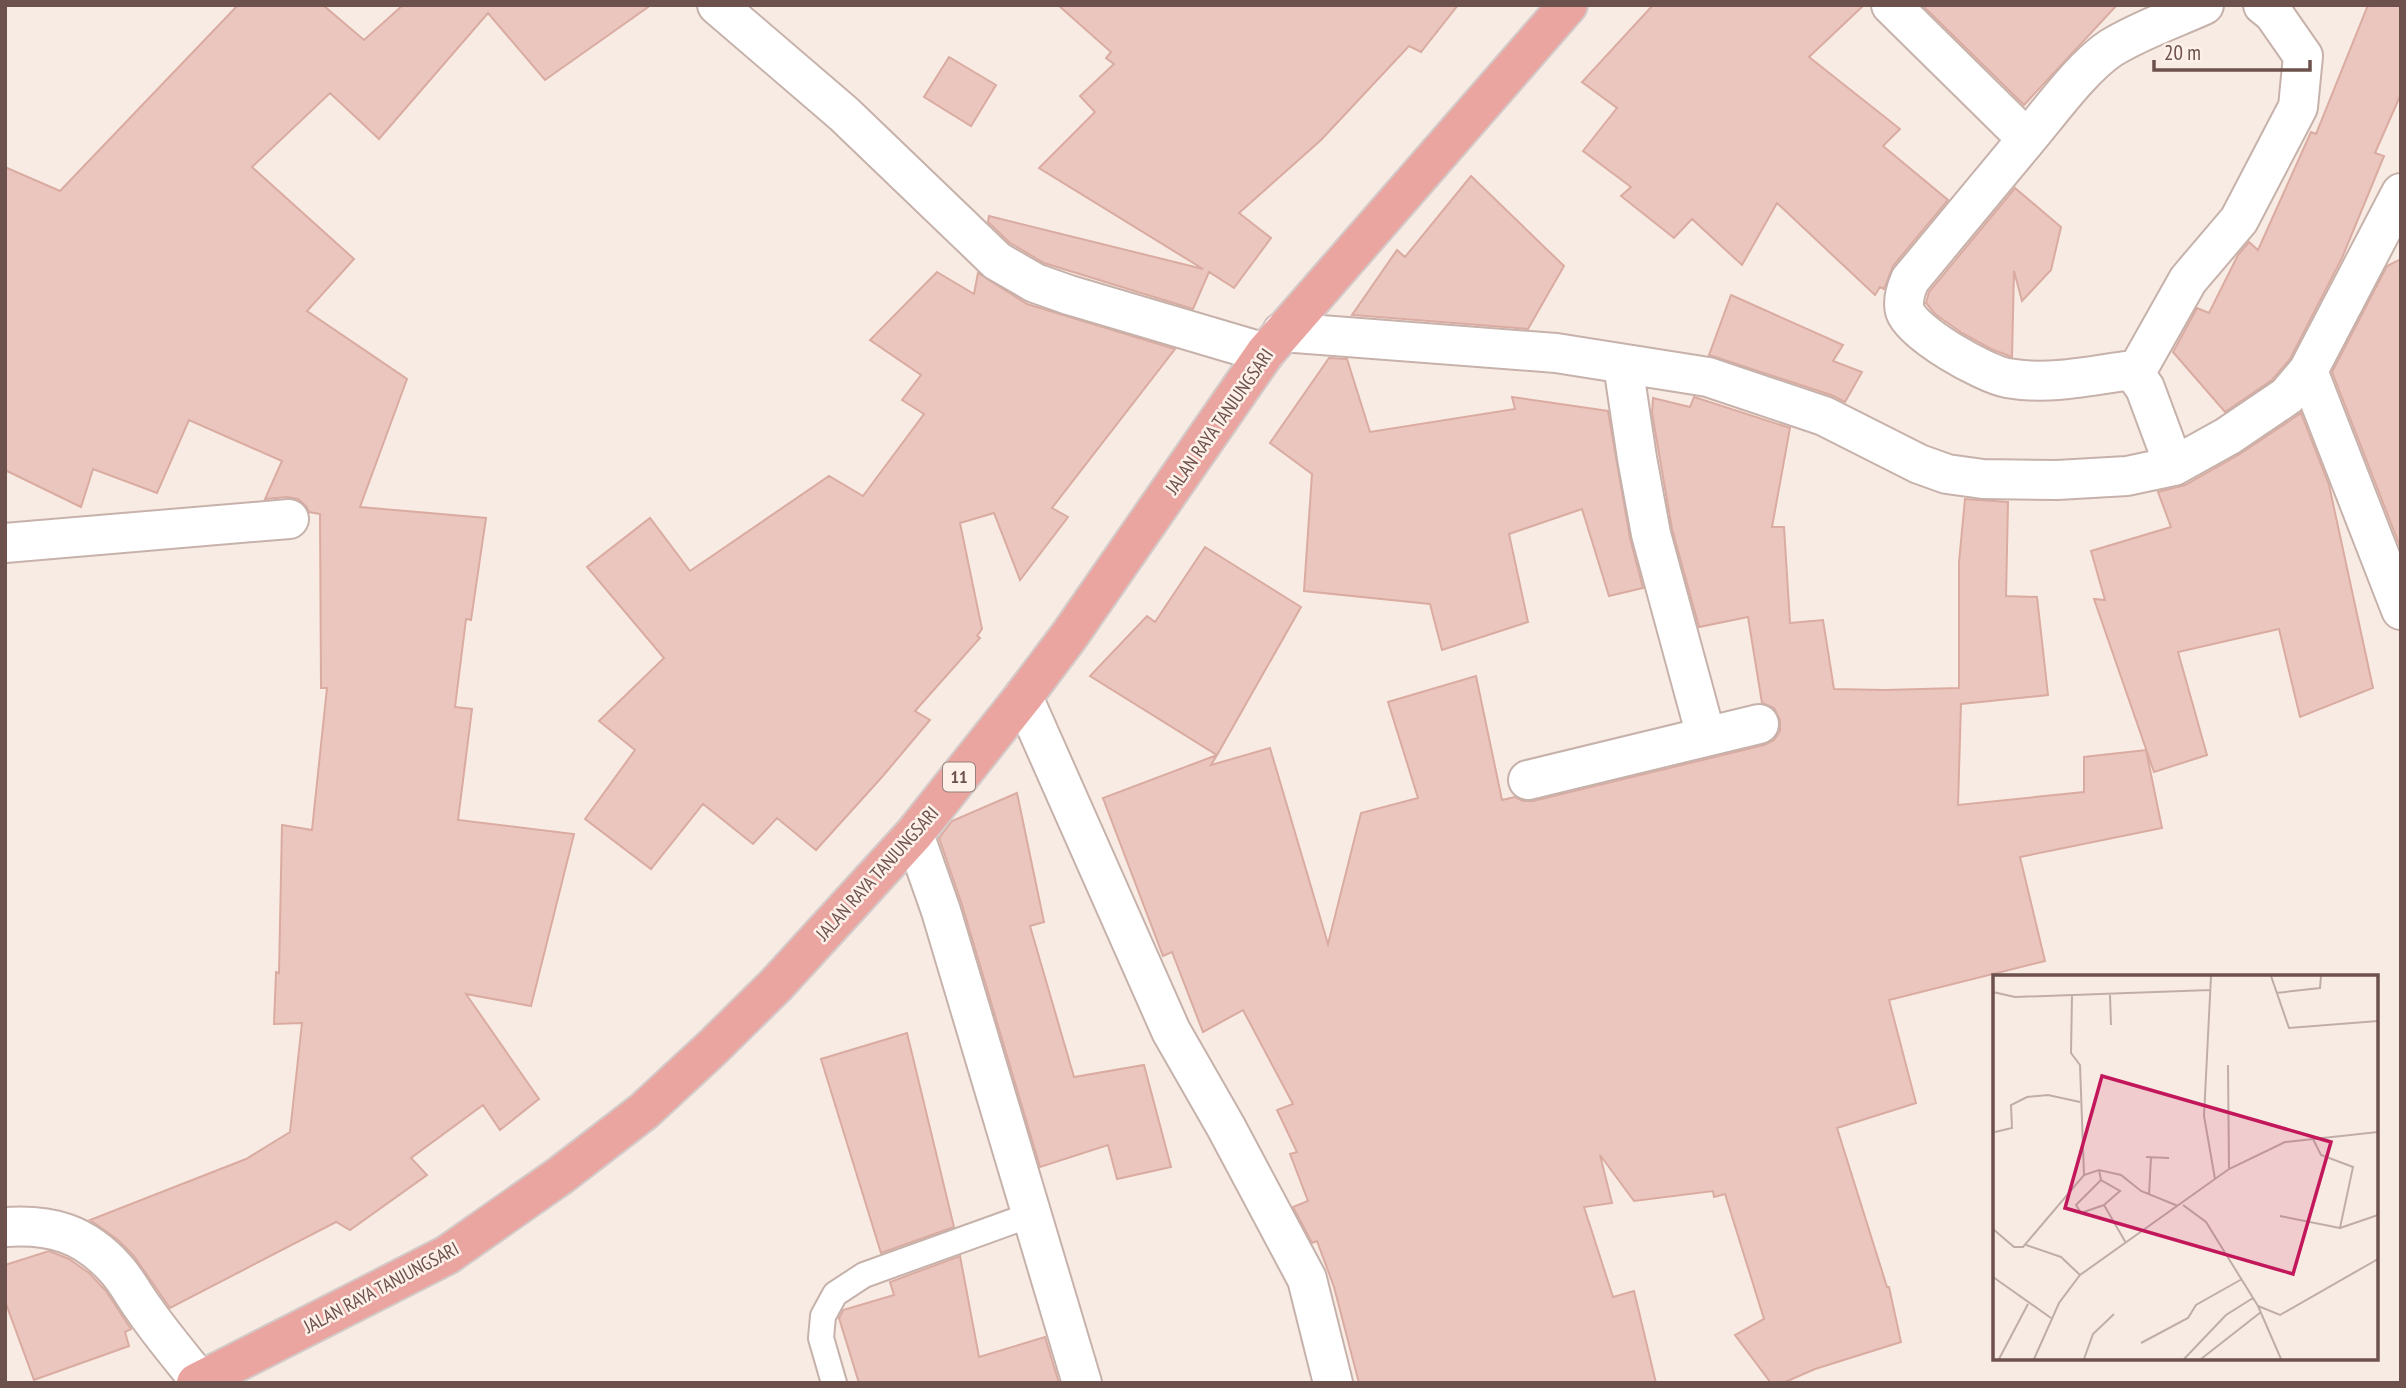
<svg xmlns="http://www.w3.org/2000/svg" width="2406" height="1388" font-family="'PT Sans Narrow',sans-serif">
<style>
.building{fill:#eac6be;stroke:#daaba1;stroke-width:2}
.lines{fill:none;stroke-linecap:round;stroke-linejoin:round}
.lane-casing{stroke:#c7b2ab;stroke-width:28}
.street-casing{stroke:#c7b2ab;stroke-width:42}
.highway-casing{stroke:#d3cbc9;stroke-width:42}
.lane{stroke:#fff;stroke-width:24}
.street{stroke:#fff;stroke-width:38}
.highway{stroke:#eba5a1;stroke-width:38}
.labels{text-anchor:middle;stroke-width:5;stroke-linejoin:round;paint-order:stroke}
.shield{fill:#fcf0e8;stroke:#98817b;stroke-width:2}
.shield-label{font-size:18px;font-weight:bold;fill:#6d514c}
.street-label{font-size:19px;fill:#6d514c;stroke:#fcf0e8}
.inset-road{fill:none;stroke:#c0ada7;stroke-width:2}
.view{fill:#c2185b;fill-opacity:0.15;stroke:#c2185b;stroke-width:3.5}
.inset-edge{fill:none;stroke:#6d514c;stroke-width:3.5}
</style>
<rect width="100%" height="100%" fill="#f8ebe3"/>
<path class="building" d="M238,5h85l41,35 39,-35h248l-106,75 -57,-67 -109,126 -49,-46 -78,74 102,92 -47,52 100,68 -47,128 126,11 -15,102 -5,-1 -11,88 17,2 -14,111 116,14 -43,172 -65,-12 73,105 -39,31 -17,-25 -72,53 16,17 -77,55 -14,-8 -166,86 -37,-53 -15,-15 -28,-20 156,-61 44,-27 12,-109 -28,1 2,-52 3,1 3,-148 30,5 15,-142h-6l-1,-174 -11,-2 -3,-6 -8,-7 -11,-2 -22,2 17,-38 -93,-41 -32,73 -64,-24 -12,38 -76,-37v-303l55,24z
M1058,5h400l-37,47 -12,-6 -88,94 -82,73 32,25 -37,50 -25,-16 -16,37 -149,-46 -34,-20 -22,-21 1,-6 214,53 -164,-101 56,-56 -15,-16 34,-32 -8,-6 5,-6z
M1653,5h211l-55,52 91,72 -17,17 65,54 -55,66 -9,23 -4,-2 -5,8 -98,-92 -35,62 -50,-46 -18,19 -53,-42 10,-9 -48,-36 34,-43 -35,-26z
M1922,5h195l-93,100z
M2368,5h33v89l-26,59 9,3 -42,102 -52,101 -18,21 -47,32 -52,-60 24,-44 12,5 29,-58 11,-13 9,8 53,-118 5,2z
M949,57l47,28 -25,41 -47,-29z
M1471,176l93,90 -36,63 -176,-14 45,-65 8,7z
M2015,188l46,39 -10,43 -29,31 -8,-30 -2,86 -21,-8 -29,-16 -27,-19 -9,-11 3,-11z
M2401,259v290l-69,-177 55,-106z
M937,272l37,22 4,-21 49,31 148,45 -123,159 16,9 -48,63 -26,-67 -34,10 22,106 -5,7 3,2 -65,73 15,9 -48,57 -66,73 -39,-32 -24,26 -50,-40 -52,65 -66,-50 50,-69 -36,-29 65,-63 -77,-91 63,-49 40,53 139,-95 34,20 61,-82 -22,-14 19,-25 -51,-35z
M1731,295l112,50 -10,16 29,11 -17,30 -14,-7 -122,-40z
M1329,358l18,1 23,73 145,-23 -3,-12 96,14 22,127 13,50 -34,8 -27,-87 -73,25 19,88 -86,28 -12,-46 -126,-13 8,-117 -42,-31z
M1694,397l96,31 -18,99h12l6,96 33,-3 11,69 51,1 74,-2v-126l6,-63 43,3 -2,94 31,1 11,98 -87,9 -3,101 126,-13v-35l62,-7 16,78 -142,29 25,104 -156,39 27,103 -79,25 50,159h2l12,55 -86,27 -32,14h-12l-36,-48 29,-16 -39,-125 -11,3 -1,-6 -79,10 -34,-46 12,48 -28,4 29,90 21,-6 22,92h-297l-25,-96 -17,-46 -5,2 -19,-36 15,-6 -18,-47 7,-2 -20,-42 16,-6 -50,-94 -40,22 -31,-80 -9,4 -60,-158 114,-43 -6,10 59,-17 58,196 33,-131 57,-15 -30,-96 88,-26 26,124 13,-3 8,4h10l231,-56 10,-5 6,-9v-11l-6,-12 -12,-5 -14,-86 -49,10 -27,-98 -20,-116 1,-15 37,9z
M2301,413l28,72 44,203 -73,29 -21,-88 -101,23 29,103 -53,17 -60,-173 11,1 -14,-49 80,-24 -13,-35 27,-7 55,-31z
M1205,547l96,60 -84,148 -127,-79 57,-60 8,6z
M1017,793l27,129 -14,4 44,151 70,-12 27,102 -54,12 -9,-34 -68,22 -78,-262 -23,-67 13,-17z
M907,1033l47,194 -73,26 -60,-194z
M49,1251l20,8 20,14 17,18 25,38 -6,3 4,14 -95,34 -29,-79v-36z
M960,1256l19,101 66,-20 14,46h-200l-20,-65 4,-8 51,-15 -4,-13z"/>
<g class="lines">
<defs>
<path id="lane" d="M834,1383l-13,-45 2,-22 12,-22 29,-19 169,-61"/>
<path id="street" d="M717,5l127,109 153,147 38,22 34,12 196,58
M1891,5l136,134 -117,141c-4,9 -8,20 -5,31 8,23 78,62 102,67 39,7 78,-1 118,-7l10,3 10,14 29,78
M2027,139c23,-27 55,-72 84,-91 29,-18 62,-29 93,-43
M1282,332l274,21 152,24 116,39 95,48 28,10 36,5 74,1 70,-4 47,-10 54,-30 59,-40 21,-25 93,-178
M1623,365l14,93 14,76 55,202
M2308,371l93,239
M2135,374l53,-94 51,-60 59,-113 5,-51 -30,-43 -10,-8
M5,543l284,-24
M1023,697l148,334 55,96 81,152 26,104
M1528,780l231,-56
M914,834l27,77 141,472
M5,1227c46,-3 79,6 111,42 11,12 18,27 28,40 17,25 37,48 56,72"/>
<path id="highway" d="M196,1383l251,-128 114,-80 83,-64 67,-62 65,-64 138,-151 109,-137 46,-61 196,-283 303,-348"/>
</defs>
<use href="#lane" class="lane-casing"/>
<use href="#street" class="street-casing"/>
<use href="#highway" class="highway-casing"/>
<use href="#lane" class="lane"/>
<use href="#street" class="street"/>
<use href="#highway" class="highway"/>
</g>
<g class="labels">
<rect class="shield" x="943" y="762.5" width="32" height="29" rx="5"/>
<g class="shield-label">
<text x="959" y="783">11</text>
</g>
<g class="street-label">
<text transform="translate(1219 421) rotate(-55)" y="7">JALAN RAYA TANJUNGSARI</text>
<text transform="translate(877 873) rotate(-48)" y="7">JALAN RAYA TANJUNGSARI</text>
<text transform="translate(381 1287) rotate(-28)" y="7">JALAN RAYA TANJUNGSARI</text>
</g>
</g>
<g transform="translate(1993 975)">
<rect width="385" height="385" fill="#f8ebe3"/>
<path class="inset-road" d="M218,1l-7,140 11,63M278,1l18,52 89,-7M0,17l22,5 195,-7M283,18l44,-5 1,-12M117,20l1,30M79,21l-1,57 9,12 4,110M235,90l1,104M2,157l17,-4 -1,-23 16,-8 21,-2 32,7M153,182l23,1M106,195l2,10 19,11 -16,14 22,38M108,205l-25,25 5,8 23,-8M156,220l2,-38M190,230l23,17 52,84 23,53M287,241l60,12 13,-61 -32,-12 -9,-18M347,253l38,-13M0,254l21,18h9l61,-72 15,-5 22,5 20,16 37,15M33,270l35,12 19,18M0,302l58,41M265,331l22,9 98,-56M148,368l47,-25 8,-13 46,-26M6,384l29,-55M41,384l25,-56 21,-28 149,-106 56,-27 93,-10M91,384l9,-25 21,-20M191,384l42,-44 27,-17M208,384l60,-47"/>
<path class="view" d="M109,101l229,66 -38,132 -228,-66z"/>
<rect width="385" height="385" class="inset-edge"/>
</g>
<rect width="2406" height="1388" fill="none" stroke="#6d514c" stroke-width="14"/>
<path d="M2154 60v10h156v-10" fill="none" stroke="#6d514c" stroke-width="3.5"/>
<text x="2164" y="60" font-size="21" fill="#6d514c" stroke="#fcf0e8" stroke-width="5" paint-order="stroke">20 m</text>
</svg>
